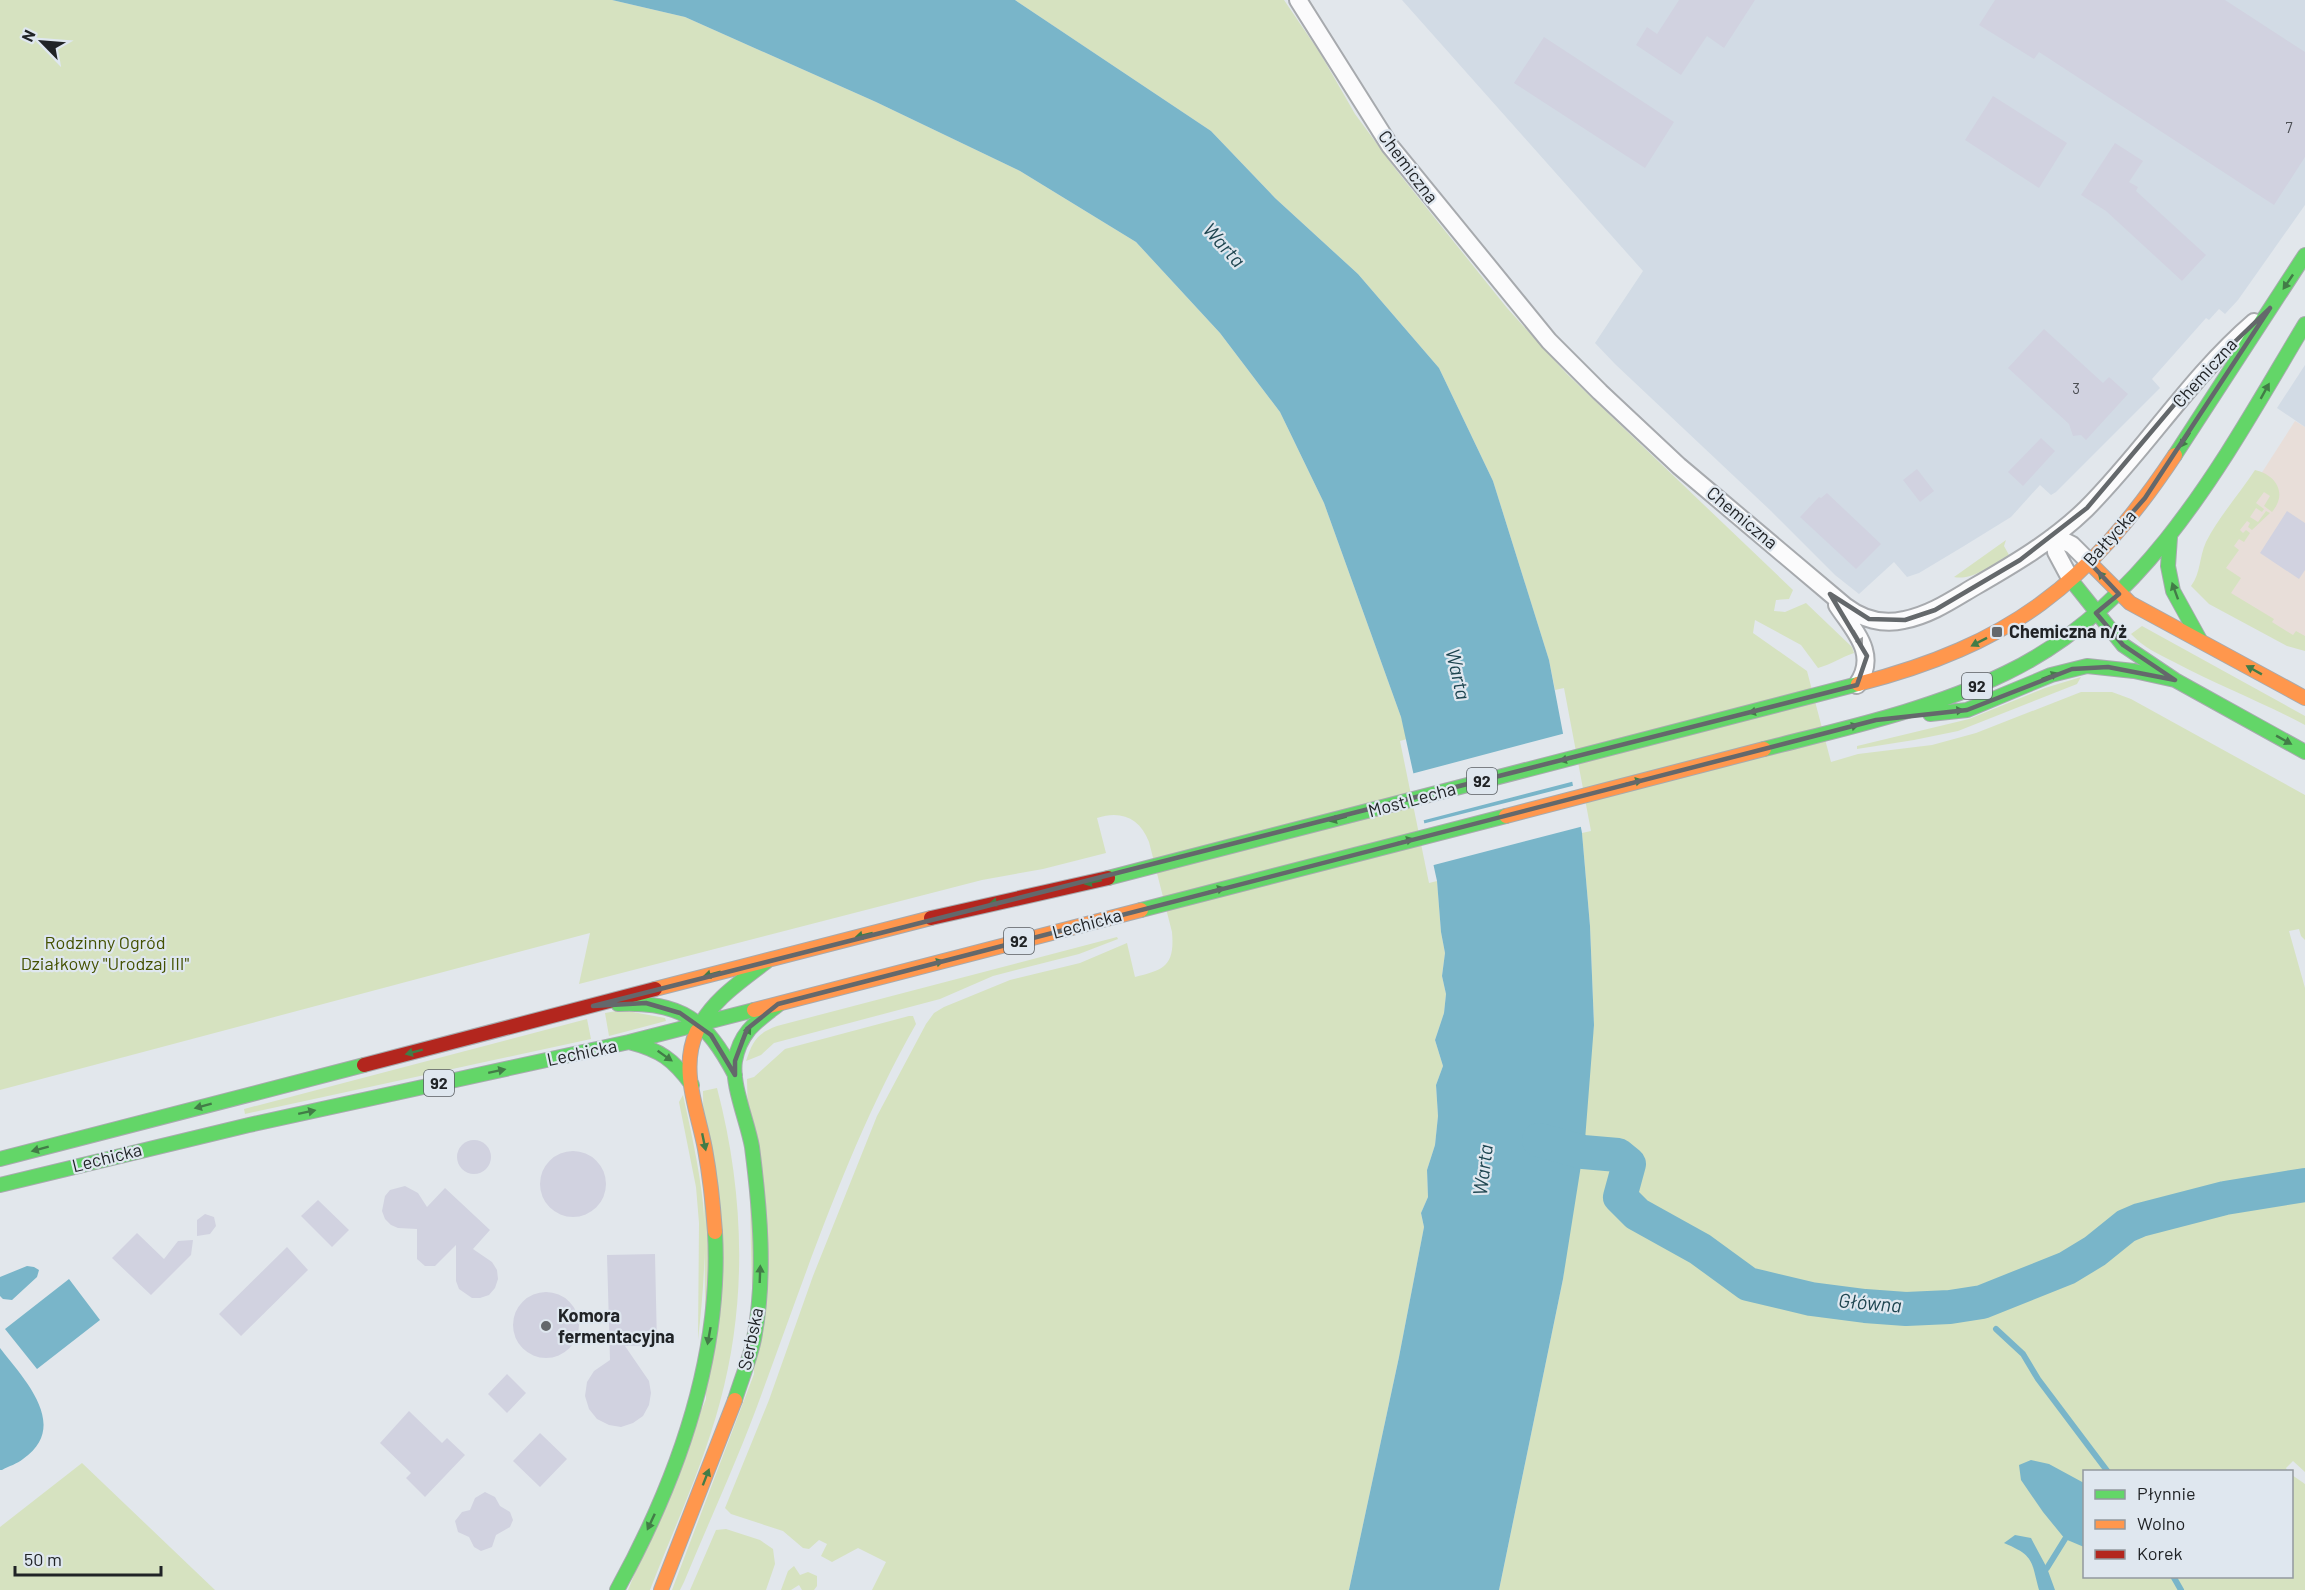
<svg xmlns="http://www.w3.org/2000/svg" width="2305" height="1590" font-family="Barlow,sans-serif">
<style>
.commercial{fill:#e8ded9}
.built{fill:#d2dbe5}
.green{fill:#d6e2c0}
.water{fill:#79b5c9}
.pier{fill:#e2e7ec}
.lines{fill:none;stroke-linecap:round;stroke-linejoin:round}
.stream{stroke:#79b5c9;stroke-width:6}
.river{stroke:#79b5c9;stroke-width:34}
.building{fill:#d1d2e0}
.street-casing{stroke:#a7aaae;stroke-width:20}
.fast-casing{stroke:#a7aaae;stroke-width:16}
.slow-casing{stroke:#a7aaae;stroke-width:16}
.jam-casing{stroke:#a7aaae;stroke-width:16}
.street{stroke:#fbfbfc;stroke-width:16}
.fast{stroke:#63d668;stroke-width:14}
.slow{stroke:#ff974d;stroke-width:14}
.jam{stroke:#b3261e;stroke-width:14}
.oneway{fill:#427c47}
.oneway2{fill:#989a9c}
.marked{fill:none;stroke:#64686b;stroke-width:4.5;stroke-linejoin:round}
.poi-dot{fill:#64686b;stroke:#dfe7ef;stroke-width:2}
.labels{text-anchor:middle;stroke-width:4.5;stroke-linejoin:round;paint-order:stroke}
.number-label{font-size:15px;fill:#4c4f54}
.shield{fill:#dfe7ef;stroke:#595e62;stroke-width:1.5}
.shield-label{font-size:16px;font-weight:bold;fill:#202326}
.street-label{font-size:18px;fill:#202326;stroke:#dfe7ef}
.poi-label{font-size:18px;font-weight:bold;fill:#202326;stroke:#dfe7ef;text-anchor:start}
.park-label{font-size:18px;fill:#445102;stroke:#dfe7ef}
.water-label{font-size:20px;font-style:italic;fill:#1e4550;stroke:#dfe7ef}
</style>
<rect width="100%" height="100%" fill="#e2e7ec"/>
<path class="commercial" d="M2295,421l10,6v217l-98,-55 43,-98z"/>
<path class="built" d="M1402,0h903v205l-67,95 -13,14 -6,-5 -10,11 -3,-2 -54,61 8,9 -104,104 -5,3 -11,-10 -29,32 -47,29 -45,27 -12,4 -13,-15 -35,32 -24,-19 -64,-64 -156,-147 -20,-21 48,-72z
M2305,365v62l-28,-19z"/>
<path class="green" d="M0,0h612l73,17 191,85 144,69 116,71 84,91 60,79 44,91 77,214 6,22 -7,2 29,142 8,-2 4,51 4,21 -3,23 4,18 -2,19 -9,27 8,26 -7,19 2,31 -3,29 -8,25 1,27 -7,16 3,14 -25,130 -50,233h-477l14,-28 -28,-14 -26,14 -11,-6 6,-12 -8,-4 -10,9 -6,-1 -20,-17 -52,-17 -6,-6 44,-108 44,-124 64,-160 49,-92 8,-11 10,-6 66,-27 70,-17 47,-20 8,34c29,-7 40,-11 37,-45l-23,-90c-9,-24 -28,-32 -52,-24l9,35 -63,16 -61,11 -403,104 11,-51 -590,157z
M1015,0h269l36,53 35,61 42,57 110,137 60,66 226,216 -4,9 -13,1 -2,11 11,1 21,-9 46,44 2,6c-13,4 -21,11 -36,15l-17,-23 -46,-25 -2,13 54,38 24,91 27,-8 74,-9 44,-12 105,-41h31l19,7 174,96v145l-4,-4 -2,-7 -10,2 16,57v484l-12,-11 -7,7 2,4h-204v104h208v-101l13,9v106h-806l64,-311 31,-254 -4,-99 -8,-93 9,-2 -27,-143 -9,2 -6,-30 -56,-179 -54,-113 -81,-94 -83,-76 -64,-67z
M2255,470c21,5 33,23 17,42l-8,-6 6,-10 -6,-4 -8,11 8,6 -2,3 -6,-4 -6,9 8,5 8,-11 4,2 -18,17 -4,-3 2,-4 -3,-2 -7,9 3,3 3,-3 4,3 -6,9 -5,-3 -5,7 5,4 -13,18 15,10 -10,15 43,26 -2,3 21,13 3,-4 9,5v15l-18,-5 -78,-42 -18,-18c10,-13 8,-29 15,-44 12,-24 34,-49 49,-72z
M2006,540l-2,6 5,9c-15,9 -37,26 -55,22z
M2142,626l163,90v9c-43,-23 -88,-40 -131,-63 -16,-8 -31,-15 -43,-28z
M2081,677l-4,7 -119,47 -44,9 -57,9v-3l112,-27 76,-31z
M1117,937l1,2 -39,15 -86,22 -53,23 -166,44 -13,12 -15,6c7,-20 10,-27 31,-35z
M622,1010l43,8 1,3 -57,15 -4,-23z
M909,1016h4l3,8c-66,116 -108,244 -154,369 -23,64 -52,126 -78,189l-4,8h-8l82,-216 -7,-295 7,-2 31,-28z
M587,1019l4,20 -346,75 -1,-5z
M717,1088c27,103 31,211 3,314 -17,64 -46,126 -70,188h-22l78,-191 -3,-308z
M683,1095c8,36 16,72 20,108 4,46 0,92 -5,137l1,-117 -3,-36 -17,-85z
M82,1463l133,127h-215v-63z
M726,1529l34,11 13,9 2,15 -9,26h-76l26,-60z
M794,1566l6,9 8,-3 9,4v10l-3,4h-12l-3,-5 -8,5h-10l7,-19z"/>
<path class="water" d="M612,0h403l196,131 64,67 83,76 81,94 54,113 56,179 33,173 8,93 4,99 -9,115 -22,139 -64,311h-150l50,-233 25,-130 -3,-14 7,-16 -1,-27 8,-25 3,-29 -2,-31 7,-19 -8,-26 9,-27 2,-19 -4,-18 3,-23 -4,-21 -4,-51 -36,-164 -77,-214 -44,-91 -60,-79 -84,-91 -116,-71 -144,-69 -191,-85z
M27,1266l7,1 5,3 -2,7 -25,23 -9,-1 -3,-3v-19z
M69,1279l31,41 -63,49 -32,-40z
M0,1348c23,30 71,78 23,111 -6,5 -14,7 -21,11h-2z
M2031,1460l18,4 35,19v64l-19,-8 -22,-27 -22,-32 -2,-15z
M2015,1535l16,3 16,30 8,22h-16c-8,-29 -4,-34 -35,-47z"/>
<path class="pier" d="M1566,733l9,48 -154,40 -10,-47z
M1576,785l8,41 -154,40 -8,-42z"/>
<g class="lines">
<path class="stream" d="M1996,1329l27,25 15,25 70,93
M2047,1568l18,-29
M2173,1576l8,14"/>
<path class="river" d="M1539,1140l44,12 35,3 11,9 -9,33 17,17 63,35 48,35 63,15 54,7 41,3 44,-2 32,-5 85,-34 28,-17 31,-25 14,-6 85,-22 80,-13"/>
</g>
<path class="building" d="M1679,0h76l-31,48 -17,-12 -26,39 -45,-30 11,-18 10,7z
M1995,0h230l80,52v105l-31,48 -235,-153 -5,7 -55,-34z
M1544,37l130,85 -29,46 -131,-85z
M1993,96l74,47 -28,45 -74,-48z
M2115,143l28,18 -14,21 9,5 -2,4 70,64 -24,26 -76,-70 -25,-16z
M2044,329l59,54 6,-6 19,17 -42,46 -5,-5 -8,1 -4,-12 -61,-56z
M2041,438l14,13 -32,35 -15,-14z
M1917,469l17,22 -14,11 -17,-22z
M1827,493l54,51 -25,25 -56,-52 19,-20 2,1z
M2287,511l18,12v47l-6,9 -39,-26z
M457 1157a17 17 0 1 1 34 0a17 17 0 1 1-34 0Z
M540 1184a33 33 0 1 1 66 0a33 33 0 1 1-66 0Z
M405,1186l13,7 9,14 18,-19 45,42 -17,19 19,13 5,8 1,9 -3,9 -6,7 -9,3h-8l-13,-9 -3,-8v-36l-21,21h-10l-8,-7v-30l-19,-1 -7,-3 -6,-6 -3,-8 3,-15 5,-6z
M318,1200l31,30 -17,17 -31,-31z
M205,1214l9,3 2,9 -6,8 -13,2v-16z
M137,1233l27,26 14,-18 15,-1 -2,15 -40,40 -39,-37z
M287,1247l21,23 -67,66 -22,-22z
M655,1254l2,91 -32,1 24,35 2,12 -2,12 -6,11 -10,7 -12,4 -12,-2 -12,-6 -8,-10 -4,-13 2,-14 7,-11 16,-11 -3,-105z
M513 1325a33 33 0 1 1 66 0a33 33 0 1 1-66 0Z
M507,1374l19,19 -19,20 -19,-19z
M409,1411l33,32 5,-5 18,17 -40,42 -19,-19 5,-5 -31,-30z
M540,1433l27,26 -27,28 -27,-26z
M485,1492l10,5 5,9 10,6 3,8 -3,7 -14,8 -4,12 -11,4 -7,-4 -5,-10 -11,-5 -3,-11 7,-9 8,-2 5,-12z"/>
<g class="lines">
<defs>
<path id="street" d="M1298,0l92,146 159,195 51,51 79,74 166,140c17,13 38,19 59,14 26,-5 48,-20 70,-33 40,-23 79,-46 112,-78 60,-60 104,-132 168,-187
M2054,536l2,16 15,28
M2054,536l18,9 17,17
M1837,605c17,26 42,49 20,80"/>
<path id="fast" d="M2175,455l130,-200
M2170,537l-2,29 5,25 27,49
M2071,580l52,65 52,35 130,72
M1930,714l37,-4 84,-35 36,-9 47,5 41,9
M1764,749c82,-21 166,-39 242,-76 144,-69 221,-219 299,-349
M1108,878l750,-194
M1141,910l365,-94
M618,1004c64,-3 88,16 117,71
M697,1031c14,-30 43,-49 69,-69
M629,1042c31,8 44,17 63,43
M0,1159l364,-94
M0,1185l249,-60 380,-83 125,-32
M735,1400c6,-20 15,-41 19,-61 12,-63 6,-130 -2,-192 -4,-24 -21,-63 -17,-86 5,-29 21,-39 43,-56
M617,1590c60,-109 105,-232 98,-358"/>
<path id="slow" d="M2089,562l41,41 175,95
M1858,684c152,-39 231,-100 317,-229
M1506,816l258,-67
M655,989l276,-71
M754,1010l387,-100
M697,1031c-18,38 1,80 8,118 5,27 8,55 10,83
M661,1590l74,-190"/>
<path id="jam" d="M931,918l177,-40
M364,1065l291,-76"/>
</defs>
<use href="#street" class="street-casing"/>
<use href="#fast" class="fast-casing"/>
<use href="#slow" class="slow-casing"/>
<use href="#jam" class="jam-casing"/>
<use href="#street" class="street"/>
<use href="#fast" class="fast"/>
<use href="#slow" class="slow"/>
<use href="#jam" class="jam"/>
</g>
<defs><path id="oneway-solid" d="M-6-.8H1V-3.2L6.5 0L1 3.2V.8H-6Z" transform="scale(1.5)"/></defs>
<g class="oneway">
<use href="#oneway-solid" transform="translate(2288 282) rotate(124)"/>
<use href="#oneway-solid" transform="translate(2265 391) rotate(-61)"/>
<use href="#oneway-solid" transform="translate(2185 440) rotate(124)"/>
<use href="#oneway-solid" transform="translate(2104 578) rotate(-133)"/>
<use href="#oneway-solid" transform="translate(2175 591) rotate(-110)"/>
<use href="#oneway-solid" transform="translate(1979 642) rotate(153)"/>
<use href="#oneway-solid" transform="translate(2254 670) rotate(-151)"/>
<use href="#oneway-solid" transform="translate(2050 676) rotate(-20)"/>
<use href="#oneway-solid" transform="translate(1757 711) rotate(166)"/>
<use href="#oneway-solid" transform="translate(1955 711) rotate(-6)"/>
<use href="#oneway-solid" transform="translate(1850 727) rotate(-15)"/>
<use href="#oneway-solid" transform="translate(2284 740) rotate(29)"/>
<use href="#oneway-solid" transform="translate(1568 759) rotate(166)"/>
<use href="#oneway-solid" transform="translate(1634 782) rotate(-14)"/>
<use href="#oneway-solid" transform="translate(1338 819) rotate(165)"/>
<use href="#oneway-solid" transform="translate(1405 841) rotate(-15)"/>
<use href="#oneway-solid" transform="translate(1093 882) rotate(167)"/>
<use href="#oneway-solid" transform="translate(1216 890) rotate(-15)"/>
<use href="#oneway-solid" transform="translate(998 902) rotate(170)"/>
<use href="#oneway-solid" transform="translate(864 935) rotate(166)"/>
<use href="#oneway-solid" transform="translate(935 963) rotate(-15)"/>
<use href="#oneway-solid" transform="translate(712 974) rotate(165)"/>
<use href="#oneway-solid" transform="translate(746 1034) rotate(-57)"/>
<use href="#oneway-solid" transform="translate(414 1052) rotate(165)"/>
<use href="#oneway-solid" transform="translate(665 1056) rotate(35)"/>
<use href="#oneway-solid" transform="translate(497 1071) rotate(-12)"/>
<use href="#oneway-solid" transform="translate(203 1106) rotate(165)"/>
<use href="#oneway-solid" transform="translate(307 1112) rotate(-12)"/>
<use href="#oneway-solid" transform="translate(704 1142) rotate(78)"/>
<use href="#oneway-solid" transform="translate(40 1149) rotate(165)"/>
<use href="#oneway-solid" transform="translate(760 1274) rotate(-88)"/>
<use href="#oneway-solid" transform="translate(709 1336) rotate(100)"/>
<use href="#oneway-solid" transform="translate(706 1477) rotate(-69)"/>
<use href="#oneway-solid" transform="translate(651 1522) rotate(115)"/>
</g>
<use class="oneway2" href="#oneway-solid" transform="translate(1858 638) rotate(59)"/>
<path class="marked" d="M2270,308l-125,190 -56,64 30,32 -23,19 27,32 52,35 -67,-13 -36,2 -105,41 -91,10 -1098,284 -31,25 -12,32v14l-24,-40 -31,-22 -34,-10 -53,3 1264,-321 10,-29 -37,-62 39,25 36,1 30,-10 85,-50 67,-52 108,-128z"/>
<g class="poi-dot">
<rect x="1991" y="626" width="12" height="12" rx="3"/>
<circle cx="546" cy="1326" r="6"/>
</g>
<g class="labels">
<g class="number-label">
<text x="2289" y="133">7</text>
<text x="2076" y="394">3</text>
</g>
<g class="shield">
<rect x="1962" y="673" width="30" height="26" rx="4.5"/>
<rect x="1467" y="768" width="30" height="26" rx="4.5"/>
<rect x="1004" y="928" width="30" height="26" rx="4.5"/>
<rect x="424" y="1070" width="30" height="26" rx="4.5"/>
</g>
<g class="shield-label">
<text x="1977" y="692">92</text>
<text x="1482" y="787">92</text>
<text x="1019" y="947">92</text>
<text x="439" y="1089">92</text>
</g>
<g class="street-label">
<text transform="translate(1408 167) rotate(53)" y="6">Chemiczna</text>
<text transform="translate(2205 373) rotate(-48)" y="6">Chemiczna</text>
<text transform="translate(1742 518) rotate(40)" y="6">Chemiczna</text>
<text transform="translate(2110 538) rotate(-48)" y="6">Bałtycka</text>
<text transform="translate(1412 800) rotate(-15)" y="6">Most Lecha</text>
<text transform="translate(1087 924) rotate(-15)" y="6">Lechicka</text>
<text transform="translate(582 1053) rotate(-12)" y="6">Lechicka</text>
<text transform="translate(107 1158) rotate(-14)" y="6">Lechicka</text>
<text transform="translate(751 1339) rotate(-78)" y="6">Serbska</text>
</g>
<g class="poi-label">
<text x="2009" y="638">Chemiczna n/ż</text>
<text x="558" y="1322">Komora<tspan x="558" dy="21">fermentacyjna</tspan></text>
</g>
<g class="park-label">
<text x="105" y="949">Rodzinny Ogród<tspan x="105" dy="21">Działkowy "Urodzaj III"</tspan></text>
</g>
<g class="water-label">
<text transform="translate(1224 245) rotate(48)" y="7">Warta</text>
<text transform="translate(1458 674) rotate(77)" y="7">Warta</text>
<text transform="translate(1483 1170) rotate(-83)" y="7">Warta</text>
<text transform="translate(1870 1303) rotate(5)" y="7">Główna</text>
</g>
</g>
<rect x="2083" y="1470" width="210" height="108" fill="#dfe7ef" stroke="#93999f" stroke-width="1.5"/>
<rect x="2095" y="1490" width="30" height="9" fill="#63d668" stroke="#93999f" stroke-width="1.5"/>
<text x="2137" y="1500" font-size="18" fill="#202326">Płynnie</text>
<rect x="2095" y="1520" width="30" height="9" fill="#ff974d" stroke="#93999f" stroke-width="1.5"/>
<text x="2137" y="1530" font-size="18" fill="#202326">Wolno</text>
<rect x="2095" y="1550" width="30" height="9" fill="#b3261e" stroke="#93999f" stroke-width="1.5"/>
<text x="2137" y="1560" font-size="18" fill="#202326">Korek</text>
<g transform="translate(42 42) rotate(295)" stroke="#dfe7ef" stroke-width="4.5" paint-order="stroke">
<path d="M0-4.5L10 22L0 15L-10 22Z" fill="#202326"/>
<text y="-9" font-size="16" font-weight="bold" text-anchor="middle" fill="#202326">N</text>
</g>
<path d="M15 1566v9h146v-9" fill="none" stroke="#202326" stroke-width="3"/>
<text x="24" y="1566" font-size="18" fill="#202326" stroke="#dfe7ef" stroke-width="4.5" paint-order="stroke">50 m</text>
</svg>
